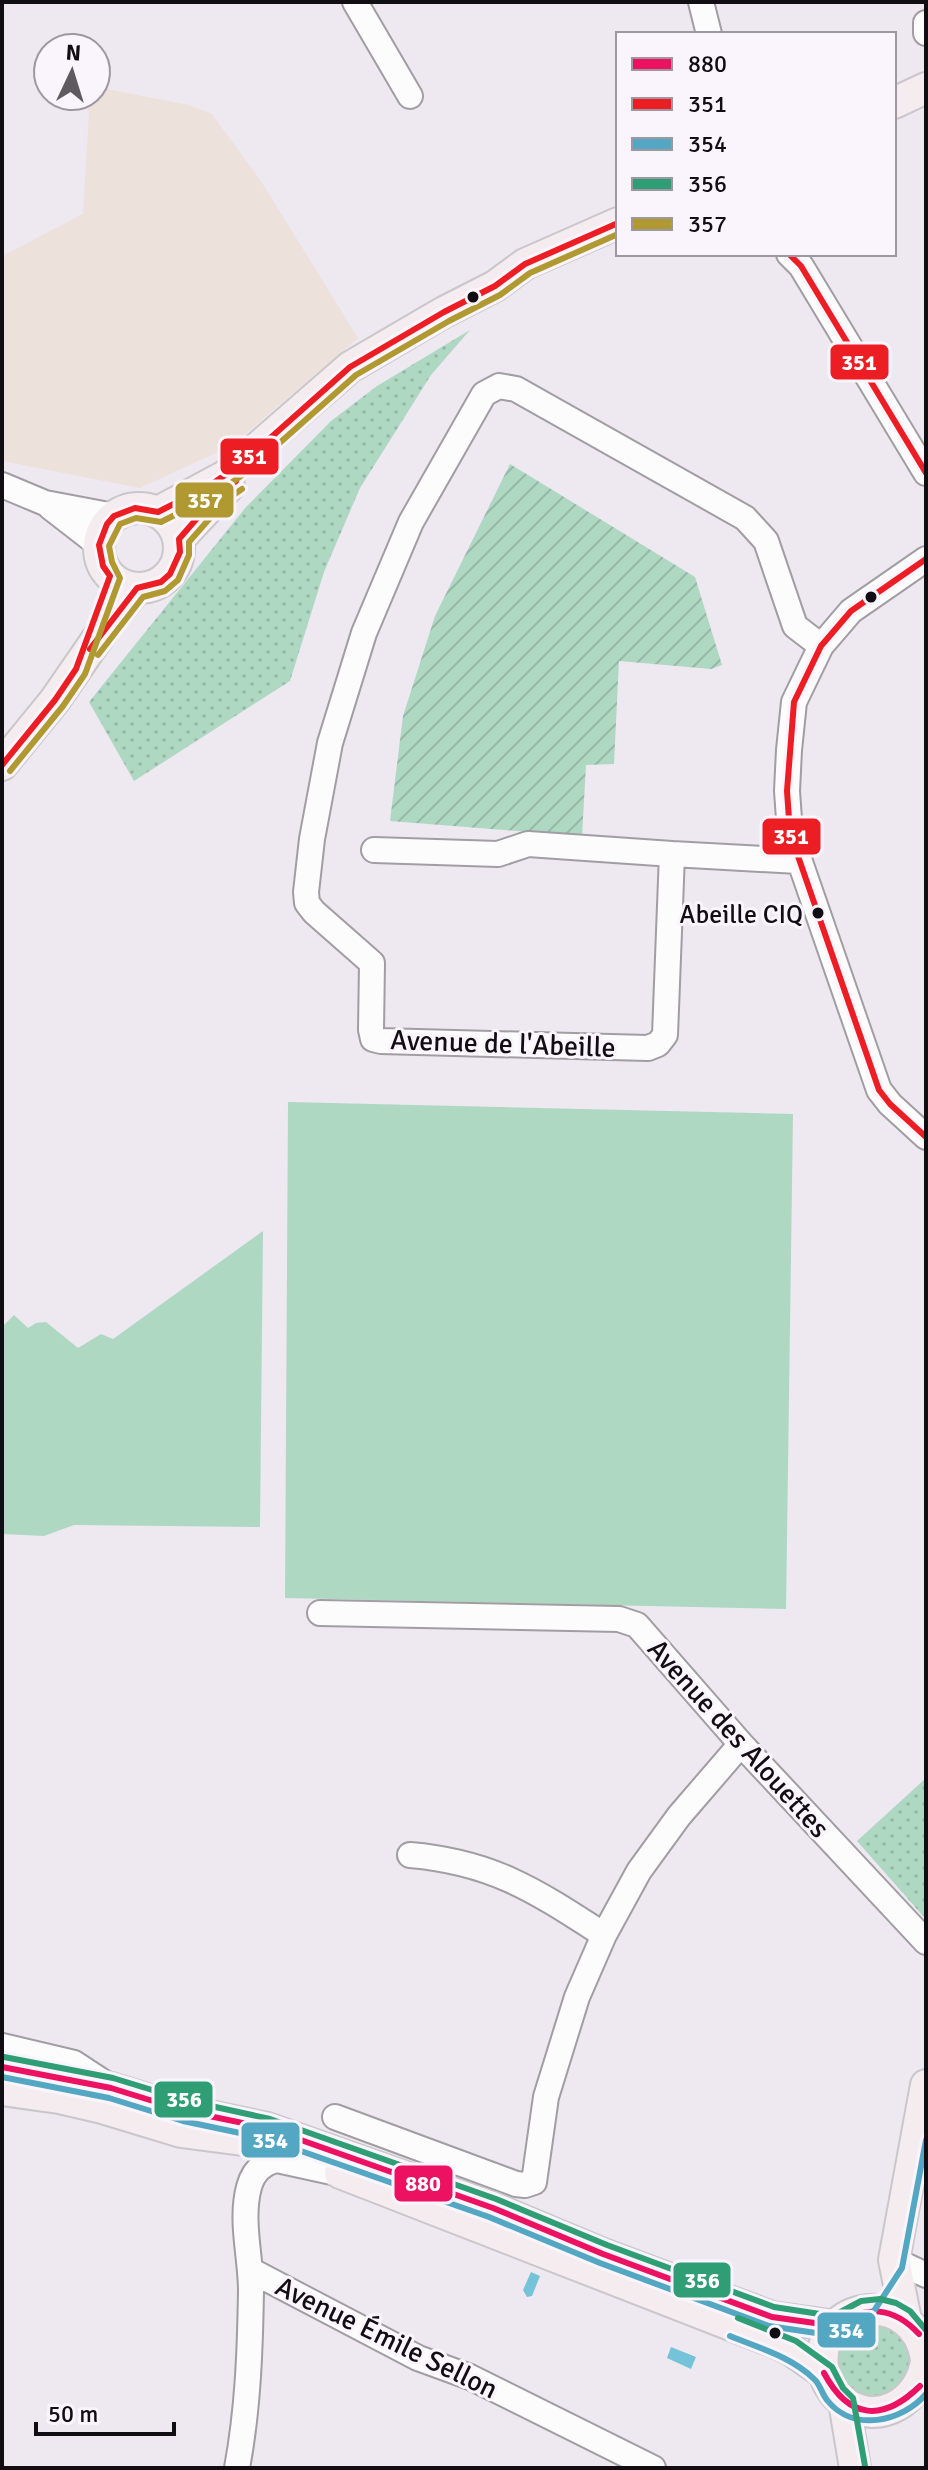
<svg xmlns="http://www.w3.org/2000/svg" width="928" height="2470" font-family="Signika,sans-serif">
<style>
.commercial{fill:#ece2db}
.grass{fill:url(#grass-dots)}
.garden{fill:url(#garden-furrows)}
.pitch{fill:#afd8c3}
.water{fill:#75c3d8}
.lines{fill:none;stroke-linecap:round;stroke-linejoin:round}
.minor-casing{stroke:#a19da3;stroke-width:28}
.major-casing{stroke:#c9c7ca;stroke-width:34}
.minor{stroke:#fcfcfd;stroke-width:24}
.major{stroke:#f4ecef;stroke-width:30}
.bus-1-casing{stroke:#faf4fd;stroke-width:12}
.bus-2-casing{stroke:#faf4fd;stroke-width:12}
.bus-3-casing{stroke:#faf4fd;stroke-width:12}
.bus-4-casing{stroke:#faf4fd;stroke-width:12}
.bus-5-casing{stroke:#faf4fd;stroke-width:12}
.bus-1{stroke:#ed1261;stroke-width:6}
.bus-2{stroke:#ed1d24;stroke-width:6}
.bus-3{stroke:#54a7c3;stroke-width:6}
.bus-4{stroke:#309e74;stroke-width:6}
.bus-5{stroke:#b09931;stroke-width:6}
.bus-dot{fill:#110e13;stroke:#faf4fd;stroke-width:3}
.labels{text-anchor:middle;stroke-width:6;stroke-linejoin:round;paint-order:stroke}
.bus-label{font-size:26px;fill:#110e13;stroke:#faf4fd;text-anchor:end}
.street-label{font-size:28px;fill:#110e13;stroke:#faf4fd}
.line-badge{stroke:#faf4fd;stroke-width:3}
.badge-label{font-size:22px;text-anchor:middle;font-weight:bold;fill:#fff}
</style>
<defs>
<pattern id="grass-dots" width="8" height="8" patternUnits="userSpaceOnUse" patternTransform="scale(2)"><rect width="8" height="8" fill="#afd8c3"/><path d="M2 2h.1M6 6h.1" fill="none" stroke="#96b8a7" stroke-width="1.8" stroke-linecap="round"/></pattern>
<pattern id="garden-furrows" width="10" height="10" patternUnits="userSpaceOnUse" patternTransform="scale(2)"><rect width="10" height="10" fill="#afd8c3"/><path d="M-1 1l2-2M0 10L10 0M9 11l2-2" fill="none" stroke="#96b8a7"/></pattern>
</defs>
<rect width="100%" height="100%" fill="#eee8f0"/>
<path class="commercial" d="M96,87l93,18 23,9 49,67 97,157 -127,108 -91,42 -138,-27v-205l81,-42 6,-102 -11,-16h18z"/>
<path class="grass" d="M470,330l-39,45 -71,113 -36,84 -34,109 -156,100 -45,-79 157,-195 85,-86 46,-35z
M926,1778v137l-3,1 -66,-75z
M876,2321l27,13 11,27 -14,29 -25,10 -24,-8 -12,-15 -3,-26 15,-22z"/>
<path class="garden" d="M510,464l185,113 27,88 -11,4 -92,-8 -5,103 -28,1 -4,71 -192,-15 13,-105 32,-100z"/>
<path class="pitch" d="M288,1102l505,12 -7,495 -501,-11z
M263,1231l-3,296 -186,-2 -30,11 -42,-2v-207l12,-12 14,13 8,-5 10,-1 32,26 23,-14 12,5z"/>
<path class="water" d="M531,2272l9,4 -8,20 -5,1 -4,-7z
M671,2347l25,10 -5,12 -24,-11z"/>
<g class="lines">
<defs>
<path id="minor" d="M355,2l55,94
M701,2l8,32
M926,23v10
M789,254l12,12 125,207
M2,485l43,18 69,13
M50,507l49,38
M926,559l-75,52 -30,35 -27,56 -5,48 -2,41 3,42 89,257 11,14 36,33
M374,850l124,4 30,-10 144,10
M798,861l-126,-7 -7,181 -7,9 -10,4 -267,-7 -8,-2 -2,-9 1,-67 -58,-51 -7,-9 -1,-11 6,-53 18,-96 34,-110 47,-111 73,-128 15,-8 17,3 229,129 21,23 29,85 26,20
M320,1613l299,6 18,6 104,119 185,198
M410,1855c83,7 126,36 194,80
M2,2046l72,17 32,21
M335,2117l181,67 9,1 9,-3 12,-85 31,-100 27,-62 35,-64 40,-55 62,-72
M894,2260l32,15
M250,2270l168,88 52,19 183,91
M237,2468c11,-59 13,-117 14,-177 0,-34 -11,-70 -2,-104 4,-15 13,-24 28,-27l64,14"/>
<path id="major" d="M894,103l32,-15
M99 548a40 40 0 1 1 80 0a40 40 0 1 1-80 0Z
M158,512l67,-36 125,-109 94,-55 51,-26 30,-22 93,-41
M179,539l50,-53
M2,765l53,-65 51,-74 31,-38
M2,2067l109,21 74,23 82,17 226,80 110,46 169,63 64,9
M2,2090l57,8 43,10 79,24 69,9
M340,2173l432,168 19,9 33,23
M906,2320l-12,-60 32,-175
M926,2359c-11,-73 -111,-60 -103,8 2,14 10,28 22,36 36,24 76,-4 81,-42
M844,2402l11,66"/>
</defs>
<use href="#minor" class="minor-casing"/>
<use href="#major" class="major-casing"/>
<use href="#minor" class="minor"/>
<use href="#major" class="major"/>
<defs>
<path id="bus-1" d="M2,2067l109,21 74,23 82,17 226,80 110,46 169,63 64,9
M836,2326c29,-22 58,-19 83,8
M824,2373c25,47 59,49 96,13"/>
<path id="bus-2" d="M789,254l12,12 125,207
M926,559l-75,52 -30,35 -27,56 -7,89 3,42 89,257 11,14 36,33
M90,649l47,-61 24,-6 9,-8 10,-22 -1,-13 40,-46 17,-12
M2,765l53,-65 21,-31 34,-93 -7,-10 -4,-21 8,-21 7,-8 21,-8 23,4 51,-26 32,-22 109,-97 94,-55 51,-26 30,-22 93,-41"/>
<path id="bus-3" d="M2,2077l107,21 74,23 81,17 225,79 111,46 169,63 67,10 34,-19 32,-49 24,-128
M730,2336c29,12 62,21 84,43 6,5 8,15 13,21 26,33 75,22 99,-6"/>
<path id="bus-4" d="M4,2057l109,21 75,23 82,18 226,80 111,46 167,62 59,9 28,-15 19,-2 16,4 14,8 16,19
M738,2318l58,23 36,26 11,21 10,10 12,68"/>
<path id="bus-5" d="M98,655l45,-58 22,-6 13,-11 11,-25v-13l37,-42 16,-11
M10,771l53,-65 22,-32 35,-96 -8,-16 -3,-16 11,-22 16,-6 25,4 53,-27 34,-24 108,-96 93,-54 51,-26 30,-22 88,-39"/>
</defs>
<use href="#bus-1" class="bus-1-casing"/>
<use href="#bus-2" class="bus-2-casing"/>
<use href="#bus-3" class="bus-3-casing"/>
<use href="#bus-4" class="bus-4-casing"/>
<use href="#bus-5" class="bus-5-casing"/>
<use href="#bus-1" class="bus-1"/>
<use href="#bus-2" class="bus-2"/>
<use href="#bus-3" class="bus-3"/>
<use href="#bus-4" class="bus-4"/>
<use href="#bus-5" class="bus-5"/>
</g>
<g class="bus-dot">
<circle cx="473" cy="297" r="7"/>
<circle cx="871" cy="597" r="7"/>
<circle cx="818" cy="913" r="7"/>
<circle cx="775" cy="2333" r="7"/>
</g>
<g class="labels">
<g class="bus-label">
<text x="803" y="923">Abeille CIQ</text>
</g>
<g class="street-label">
<text transform="translate(503 1043) rotate(2)" y="10">Avenue de l'Abeille</text>
<text transform="translate(739 1738) rotate(48)" y="10">Avenue des Alouettes</text>
<text transform="translate(387 2337) rotate(26)" y="10">Avenue Émile Sellon</text>
</g>
</g>
<g class="line-badge">
<rect x="829" y="343" width="61" height="38" rx="8" fill="#ed1d24"/>
<rect x="219" y="437" width="61" height="39" rx="8" fill="#ed1d24"/>
<rect x="174" y="481" width="61" height="38" rx="8" fill="#b09931"/>
<rect x="761" y="817" width="61" height="39" rx="8" fill="#ed1d24"/>
<rect x="153" y="2080" width="61" height="39" rx="8" fill="#309e74"/>
<rect x="240" y="2121" width="61" height="38" rx="8" fill="#54a7c3"/>
<rect x="393" y="2164" width="61" height="39" rx="8" fill="#ed1261"/>
<rect x="672" y="2261" width="60" height="38" rx="8" fill="#309e74"/>
<rect x="816" y="2311" width="61" height="38" rx="8" fill="#54a7c3"/>
</g>
<g class="badge-label">
<text x="859" y="370">351</text>
<text x="249" y="464">351</text>
<text x="205" y="508">357</text>
<text x="791" y="844">351</text>
<text x="184" y="2107">356</text>
<text x="270" y="2148">354</text>
<text x="423" y="2191">880</text>
<text x="702" y="2288">356</text>
<text x="846" y="2338">354</text>
</g>
<rect width="928" height="2470" fill="none" stroke="#110e13" stroke-width="8"/>
<rect x="616" y="32" width="280" height="224" fill="#faf4fd" stroke="#9d989f" stroke-width="2"/>
<rect x="632" y="58" width="40" height="12" fill="#ed1261" stroke="#9d989f" stroke-width="2"/>
<text x="688" y="72" font-size="24" fill="#110e13">880</text>
<rect x="632" y="98" width="40" height="12" fill="#ed1d24" stroke="#9d989f" stroke-width="2"/>
<text x="688" y="112" font-size="24" fill="#110e13">351</text>
<rect x="632" y="138" width="40" height="12" fill="#54a7c3" stroke="#9d989f" stroke-width="2"/>
<text x="688" y="152" font-size="24" fill="#110e13">354</text>
<rect x="632" y="178" width="40" height="12" fill="#309e74" stroke="#9d989f" stroke-width="2"/>
<text x="688" y="192" font-size="24" fill="#110e13">356</text>
<rect x="632" y="218" width="40" height="12" fill="#b09931" stroke="#9d989f" stroke-width="2"/>
<text x="688" y="232" font-size="24" fill="#110e13">357</text>
<g transform="translate(72 72) rotate(4)"><circle r="38" fill="#faf4fd" stroke="#9d989f" stroke-width="2"/>
<path d="M0-6L14 30L0 20L-14 30Z" fill="#5e5a60"/>
<text y="-12" font-size="22" font-weight="bold" text-anchor="middle" fill="#110e13">N</text>
</g>
<path d="M36 2422v12h138v-12" fill="none" stroke="#110e13" stroke-width="4"/>
<text x="48" y="2422" font-size="24" fill="#110e13" stroke="#faf4fd" stroke-width="6" paint-order="stroke">50 m</text>
</svg>
